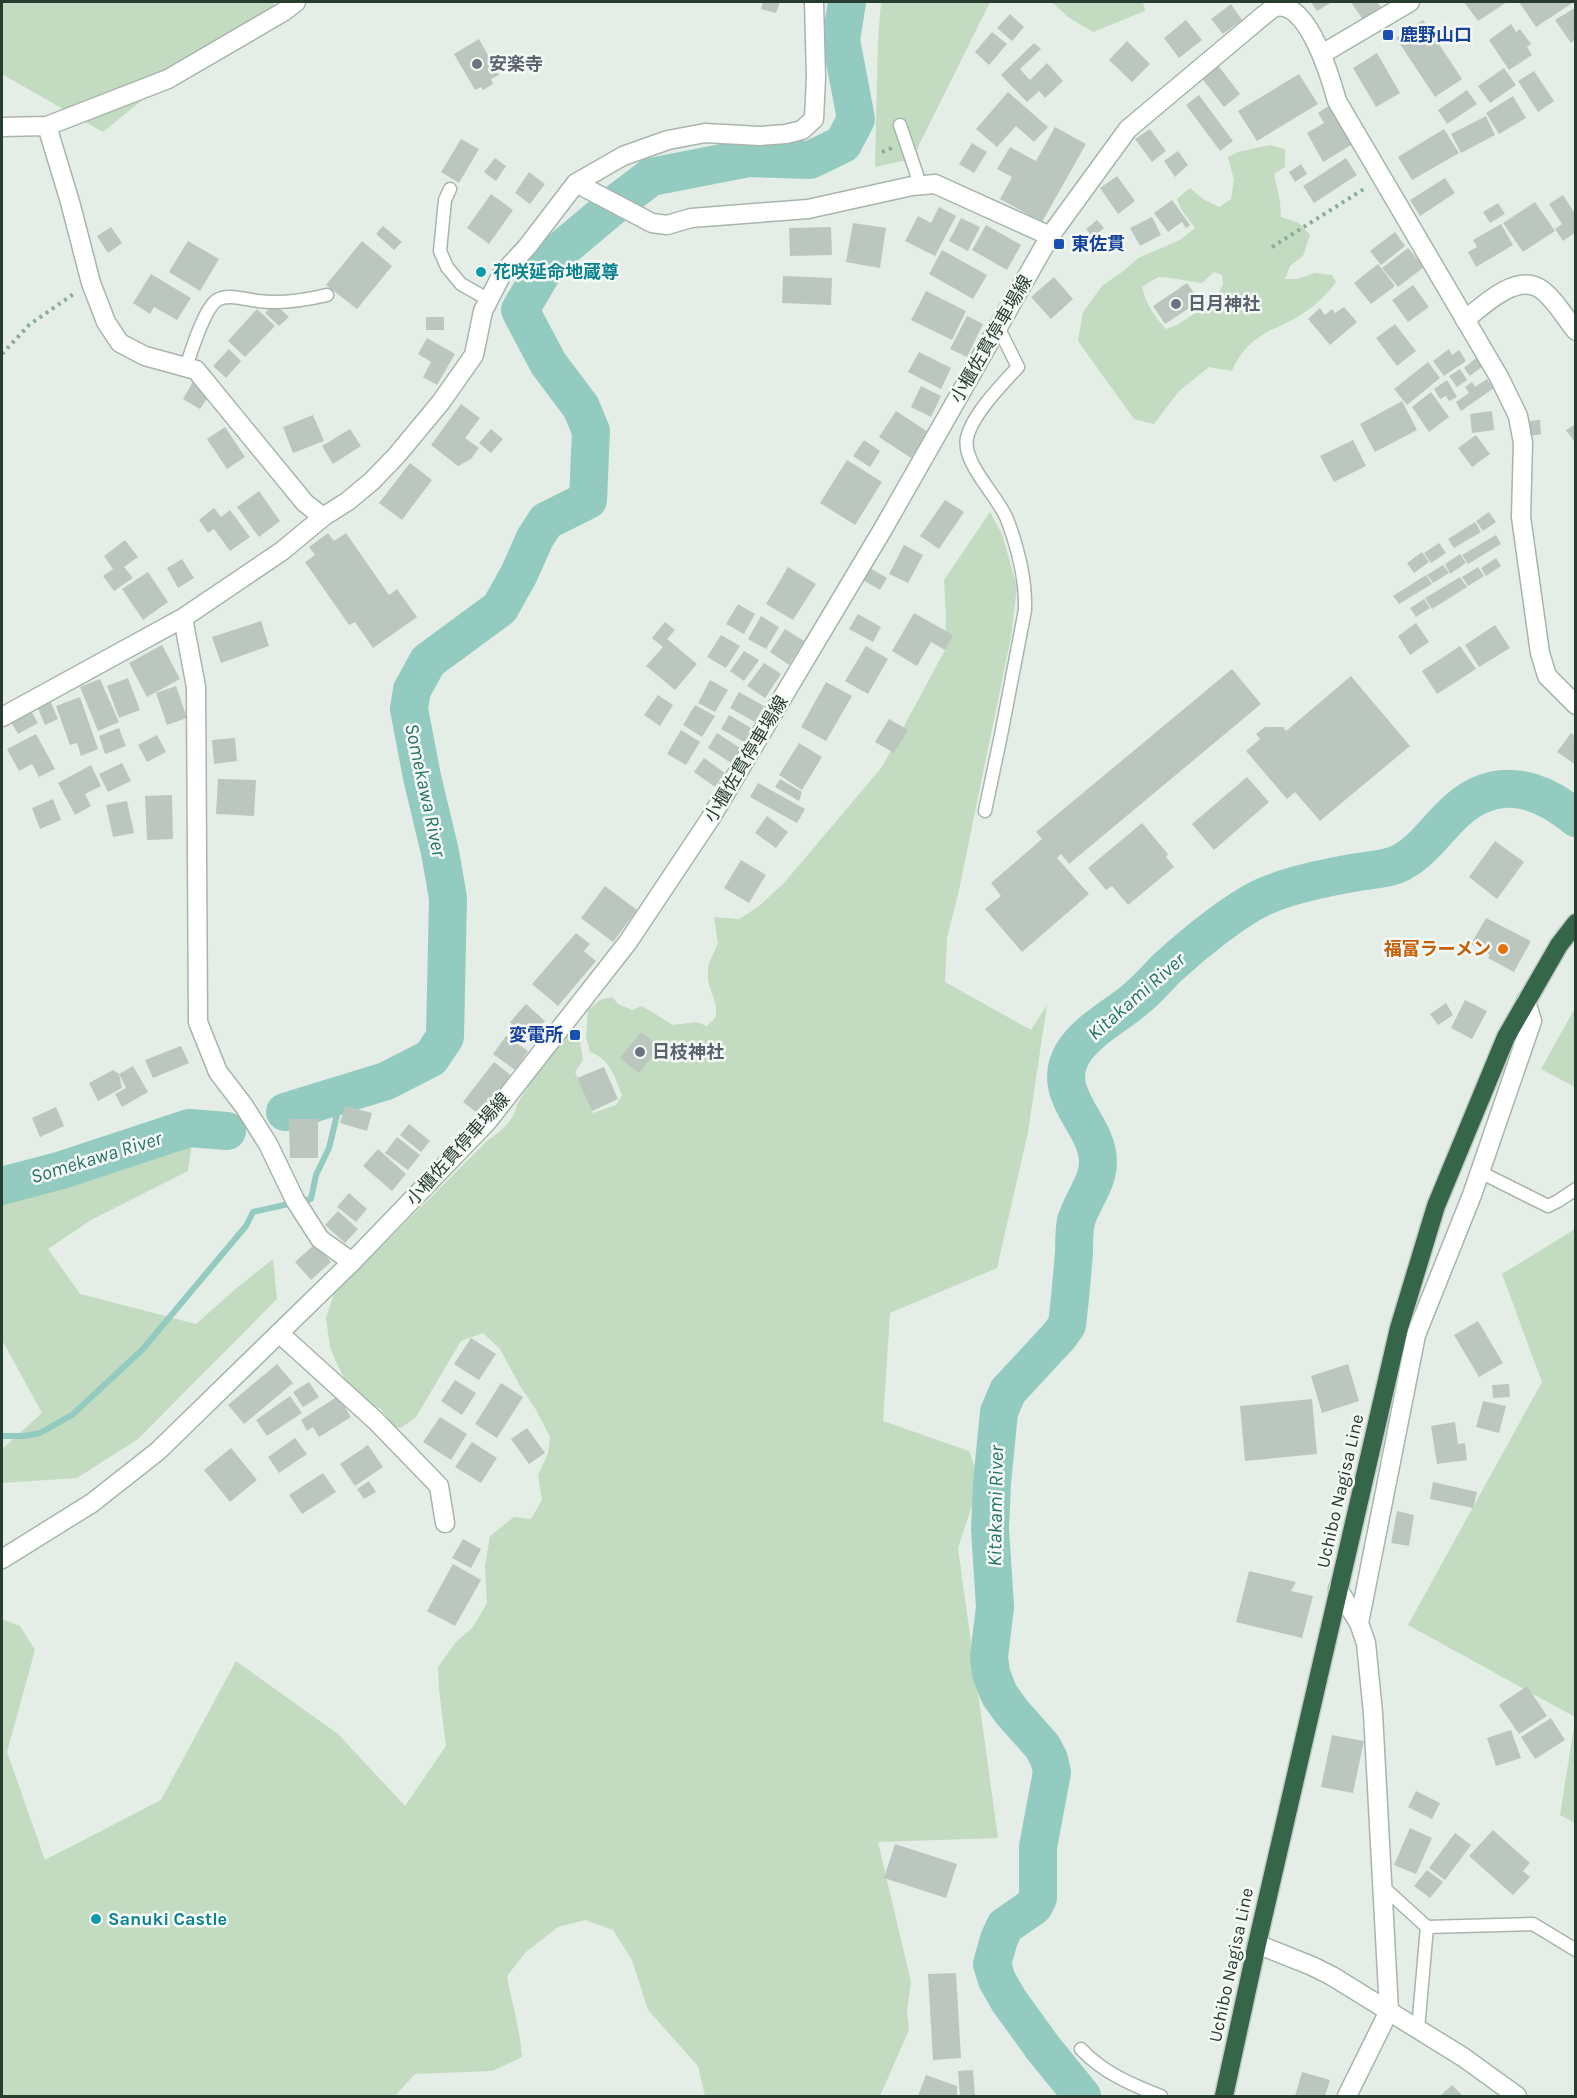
<svg xmlns="http://www.w3.org/2000/svg" width="1577" height="2098" font-family="Karla,'Noto Sans JP',sans-serif">
<style>
.green{fill:#c3dbc0;fill-rule:evenodd}
.lines{fill:none;stroke-linecap:round;stroke-linejoin:round}
.stream{stroke:#93cbc0;stroke-width:6}
.river{stroke:#93cbc0;stroke-width:38}
.building{fill:#bbc7be}
.lane-casing{stroke:#a8b5ac;stroke-width:15}
.street-casing{stroke:#a8b5ac;stroke-width:21}
.secondary-casing{stroke:#a4b7aa;stroke-width:21}
.highway-casing{stroke:#c2c9c5;stroke-width:21}
.path{stroke:#89ad95;stroke-width:4;stroke-dasharray:3 4.5;stroke-linecap:butt}
.lane{stroke:#fff;stroke-width:12}
.street{stroke:#fff;stroke-width:18}
.secondary{stroke:#fff;stroke-width:18}
.highway{stroke:#35664a;stroke-width:18}
.transit-dot{fill:#1a4fb4;stroke:#f5f9f6;stroke-width:2}
.worship-dot{fill:#6b7280;stroke:#f5f9f6;stroke-width:2}
.culture-dot{fill:#0f9aa8;stroke:#f5f9f6;stroke-width:2}
.food-dot{fill:#e8710a;stroke:#f5f9f6;stroke-width:2}
.labels{text-anchor:middle;stroke-width:5;stroke-linejoin:round;paint-order:stroke}
.transit-label{font-size:18px;font-weight:bold;fill:#164399;stroke:#f5f9f6;text-anchor:start}
.worship-label{font-size:18px;font-weight:bold;fill:#5b616d;stroke:#f5f9f6;text-anchor:start}
.culture-label{font-size:18px;font-weight:bold;fill:#0d838f;stroke:#f5f9f6;text-anchor:start}
.street-label{font-size:18px;fill:#263d2f;stroke:#f5f9f6}
.food-label{font-size:18px;font-weight:bold;fill:#c56008;stroke:#f5f9f6;text-anchor:end}
.water-label{font-size:20px;font-style:italic;fill:#267365;stroke:#f5f9f6}
</style>
<rect width="100%" height="100%" fill="#e5ede7"/>
<path class="green" d="M2,2h273l-5,14 -102,63 -65,53 -101,-58z
M881,2h109l-78,157 -37,8 3,-127z
M1052,2h91l2,9 -52,21 -25,-15z
M1270,145l15,4v18l-11,7 6,27 1,16 18,6 11,12 -7,21 -13,10 -5,13h12l18,-6 17,2 4,7c-12,17 -27,29 -46,39 -5,3 -11,5 -17,8 -19,9 -33,22 -41,42l-23,-4 -30,24 -25,33 -20,-5 -56,-78 5,-29 19,-26 20,-14 16,-14 42,-18 15,-12 -14,-19 -4,-10 13,-11 13,11 16,8 12,-8 3,-19 -6,-23 10,-5zM1214,272l8,3 1,10 -5,9 -11,7 -4,7 -26,17 -11,4c-12,-13 -20,-25 -24,-42 5,-3 11,-8 17,-10 8,-1 33,5 43,6z
M990,512l12,22 15,53 -6,50 -52,253 -12,48 -2,44 86,48 16,-25 -19,127 -31,136 -107,45 -7,108 86,30 11,30 -22,67 40,290 -120,4 33,140 -4,29 2,19 -29,66h-175l-7,-30 -50,-56 -16,-50 -19,-30 -28,-10 -27,7 -32,25 -19,24c5,28 13,53 15,81l-30,14 -77,3 -20,22h-393v-477l18,7 15,24 -28,102 38,108 116,-60 75,-139 102,73 67,72 41,-60 -7,-57 -1,-22 18,-25 17,-15 14,-24 -2,-37 5,-30 24,-19 17,2 11,-19 -4,-25 10,-22 2,-16 -15,-29 -15,-22 -20,-37 -17,-16 -22,8 -45,76 -15,11 -6,-1 -15,-19 -11,-4 -19,-15 -14,-27 -6,-15 -4,-29 8,-24 154,-154c12,-8 27,-20 29,-36l36,-56 16,-15 10,3 4,24 -8,12 18,41 23,-8 6,-10c-8,-19 -11,-35 -32,-43l-4,-15 2,-27 12,-10 12,-3 6,7 14,6 10,-4 31,19 23,-3 11,4 9,-9v-11l-8,-25v-15l10,-23 -4,-26 25,2 19,-12 26,-24 98,-116 63,-117 1,-34 -2,-36z
M1575,1008v79l-34,-18z
M197,1109l-9,62 -97,49 -43,29 32,45 116,30 42,-37 35,-28 4,40 -139,140 -61,39 -75,5v-34l40,-36 -40,-73v-174l53,24 51,-51z
M1575,1229v488l-167,-92 134,-243 -40,-108z
M1575,1720l1,103h-1l-15,-8z"/>
<g class="lines">
<path class="stream" d="M2,1436h22l16,-3 32,-18 70,-65 104,-124 7,-14 58,-13 5,-24 13,-27 13,-54"/>
<path class="river" d="M285,1112l101,-31 45,-23 14,-21 3,-139 -8,-46 -18,-75 -13,-68 3,-19 16,-29 72,-53 19,-34 16,-36 11,-17 42,-21 3,-69 -10,-24 -33,-44 -28,-53 30,-51 68,-57 33,-25 97,-19 62,2 33,-16 13,-25 -15,-79 6,-38
M2,1186l60,-16 127,-42 38,3
M1082,2096l-39,-48 -34,-47 -12,-21 -5,-16 7,-25 6,-13 29,-20 4,-8v-51l14,-75 -3,-13 -7,-13 -31,-35 -12,-17 -8,-21 -2,-16 6,-50 -5,-78 2,-46 7,-71 9,-21 51,-55 8,-11c3,-24 5,-48 7,-73 0,-10 0,-21 2,-31 6,-20 22,-38 22,-59 0,-39 -50,-67 -25,-109 15,-24 45,-38 65,-56 11,-9 20,-20 29,-29 25,-23 72,-62 103,-74 27,-11 59,-17 88,-22 13,-2 32,-3 44,-10 19,-10 31,-28 46,-43 40,-43 85,-37 128,-1"/>
</g>
<path class="building" d="M763,2h17l-4,11 -15,-4z
M1311,2h21l-15,9z
M1351,2h26l5,6 -19,12z
M1464,2h43l-29,19z
M1519,2h55l-38,25z
M1231,4l11,16 -19,14 -12,-15z
M1576,7v32l-5,4 -16,-23z
M1010,14l14,13 -12,14 -15,-13z
M1186,20l16,20 -23,18 -15,-20z
M1423,20l39,59 -27,18 -39,-59z
M1511,24l5,8 4,-3 11,15 -4,3 5,8 -23,15 -20,-30z
M992,32l15,12 -18,21 -14,-13z
M479,39l20,36 -8,4 2,5 -10,6 -2,-3 -6,3 -21,-36z
M1127,41l23,23 -18,18 -23,-22z
M1034,43l7,6 -21,20 10,11 17,-17 16,18 -18,17 -6,-7 -12,11 -26,-27z
M1377,53l23,40 -24,14 -23,-39z
M1217,64l23,30 -16,13 -23,-30z
M1504,68l12,17 -26,18 -12,-17z
M1534,71l20,30 -16,11 -20,-31z
M1299,74l19,30 -61,37 -19,-30z
M1467,90l10,14 -30,20 -9,-14z
M1008,92l40,35 -14,15 -18,-16 -19,21 -21,-18z
M1199,95l34,46 -13,10 -34,-46z
M1513,96l13,22 -27,16 -13,-21z
M1330,105l23,39 -30,18 -16,-29 17,-10 -6,-10z
M1486,116l9,19 -34,18 -10,-19z
M1055,127l31,17 -44,78 -42,-23 12,-22 -15,-8 13,-22 26,14z
M1150,129l16,22 -14,11 -17,-23z
M1444,129l15,24 -47,27 -14,-23z
M461,139l18,10 -20,34 -18,-11z
M972,143l15,9 -13,21 -15,-9z
M1178,151l10,14 -13,12 -11,-16z
M495,158l11,8 -10,15 -12,-9z
M1346,158l11,17 -43,28 -11,-17z
M1301,164l6,10 -12,8 -6,-10z
M529,172l16,12 -15,20 -15,-11z
M1117,176l18,25 -17,13 -18,-26z
M1445,178l10,15 -35,23 -10,-16z
M491,194l22,16 -24,34 -22,-16z
M1563,195l13,20v17l-13,9 -8,-12 7,-5 -13,-20z
M1172,200l18,25 -4,3 -4,-6 -14,10 -14,-19z
M1535,202l20,29 -32,21 -20,-29z
M1498,203l7,11 -15,9 -7,-11z
M939,207l17,9 -21,40 -30,-15 13,-25 13,7z
M1152,217l9,18 -21,11 -10,-18z
M961,218l19,9 -12,24 -19,-10z
M1097,220l7,8 -11,9 -7,-8z
M853,223l33,5 -6,40 -34,-6z
M1501,224l12,21 -37,22 -8,-15 9,-5 -4,-7z
M986,225l35,20 -14,25 -35,-20z
M383,226l19,16 -8,8 -18,-16z
M111,227l11,16 -14,10 -11,-17z
M831,227l1,28 -42,1 -1,-28z
M1395,232l10,14 -24,19 -11,-14z
M1110,233l9,12 -12,9 -9,-11z
M188,241l31,18 -19,32 -31,-19z
M362,241l30,25 -35,43 -31,-24z
M1408,248l16,19 -26,20 -16,-19z
M942,250l45,25 -14,24 -44,-25z
M1378,264l17,22 -24,18 -17,-21z
M151,274l40,24 -14,22 -23,-13 -4,7 -17,-11z
M783,276l49,2 -1,27 -49,-2z
M1054,277l19,22 -22,20 -20,-22z
M1187,283l13,18 -35,23 -12,-18z
M1413,285l16,22 -21,15 -16,-22z
M926,291l40,20 -14,29 -41,-20z
M274,303l15,14 -10,9 -14,-13z
M1344,307l13,15 -27,23 -22,-26 12,-11 5,7 7,-6 3,4z
M257,309l18,17 -30,31 -17,-16z
M967,316l16,8 -16,33 -17,-8z
M426,317h18v13h-18z
M1395,324l21,27 -19,15 -21,-28z
M427,338l28,16 -18,31 -14,-8 8,-15 -13,-8z
M229,349l12,12 -15,17 -13,-12z
M1449,349l3,6 7,-5 7,11 -22,15 -11,-15z
M919,352l32,16 -10,21 -33,-17z
M1476,358l7,8 -13,10 -6,-8z
M1428,362l12,16 -33,27 -13,-16z
M1460,369l7,11 -10,7 -8,-11z
M1487,379l7,9 -33,23 -5,-9 13,-9 -4,-6 7,-5 3,5z
M194,380l18,11 -12,18 -17,-10z
M1447,380l10,17 -8,4 -3,-5 -6,3 -6,-10z
M921,386l20,10 -10,21 -20,-10z
M1431,392l18,25 -20,15 -17,-25z
M1402,401l15,29 -42,22 -15,-28z
M461,404l19,14 -15,20 14,10 -8,11 -13,7 -27,-21z
M896,411l32,21 -17,26 -32,-21z
M1492,411l2,19 -22,3 -2,-19z
M313,415l11,26 -31,12 -10,-26z
M1540,420l1,14 -10,2 -2,-15z
M1576,424v20l-10,-14z
M225,427l20,30 -18,12 -20,-30z
M350,429l11,17 -28,18 -11,-18z
M491,429l12,10 -12,14 -12,-10z
M1476,435l14,19 -18,13 -14,-19z
M864,440l16,11 -10,16 -17,-11z
M1353,440l13,26 -32,16 -14,-26z
M847,460l35,22 -27,43 -35,-22z
M410,463l22,17 -30,40 -23,-17z
M259,491l21,30 -21,16 -22,-30z
M945,500l19,12 -25,37 -19,-13z
M214,508l7,9 9,-7 20,27 -20,14 -16,-22 -6,4 -9,-13z
M1489,512l7,10 -13,9 -7,-10z
M1475,522l6,10 -27,16 -6,-9z
M328,533l6,8 12,-8 43,62 8,-6 20,28 -44,31 -18,-26 -6,3 -44,-63 10,-7 -6,-8z
M1496,535l5,9 -33,20 -6,-9z
M125,540l13,17 -14,10 9,11 -19,13 -11,-15 10,-7 -9,-13z
M1439,543l7,10 -15,10 -7,-10z
M904,545l19,10 -15,28 -19,-9z
M1422,552l7,10 -15,11 -7,-10z
M1460,554l6,9 -16,11 -5,-10z
M1496,558l5,8 -15,10 -5,-8z
M182,559l12,19 -16,10 -11,-20z
M1443,565l6,8 -16,10 -6,-8z
M788,567l28,17 -23,36 -27,-16z
M1478,567l6,9 -16,10 -6,-9z
M870,568l17,10 -7,12 -17,-10z
M148,572l20,30 -25,18 -21,-31z
M1426,575l6,9 -33,20 -6,-8z
M1460,577l7,10 -35,22 -7,-11z
M1424,599l6,9 -14,9 -6,-9z
M738,604l17,10 -11,20 -18,-10z
M914,613l39,22 -8,15 -14,-8 -14,24 -25,-15z
M858,614l23,13 -8,15 -24,-13z
M761,616l18,11 -13,22 -18,-10z
M261,621l8,25 -48,17 -9,-26z
M665,622l10,8 -8,9 30,25 -22,26 -29,-24 17,-19 -11,-9z
M1416,623l13,19 -19,13 -12,-19z
M1495,625l15,23 -31,19 -14,-22z
M785,629l19,12 -15,24 -19,-13z
M721,635l19,11 -14,22 -19,-11z
M162,645l18,34 -33,18 -18,-34z
M866,646l22,13 -20,35 -23,-13z
M1460,646l16,23 -39,25 -15,-23z
M744,651l15,9 -15,21 -14,-10z
M764,663l17,11 -16,24 -18,-12z
M1232,669l29,35 -192,160 -8,-10 -4,4 32,36 -67,58 -37,-43 16,-13 -10,-13 51,-44 -6,-7z
M1351,676l59,70 -90,75 -25,-29 -8,7 -41,-48 14,-12 -4,-5 9,-7h18l3,4z
M128,678l12,32 -21,8 -12,-32z
M100,679l19,43 -21,9 -18,-44z
M710,680l18,10 -13,22 -17,-9z
M826,682l26,14 -26,45 -25,-14z
M176,686l11,32 -20,7 -11,-32z
M739,692l25,14 -9,16 -25,-14z
M658,695l15,10 -13,21 -16,-11z
M80,697l18,52 -17,7 -4,-13 -7,2 -14,-39z
M49,698l9,21 -13,6 -9,-21z
M695,705l20,11 -13,21 -19,-12z
M31,711l7,12 -20,11 -7,-12z
M729,715l22,13 -7,14 -23,-13z
M889,719l19,11 -14,23 -19,-11z
M119,728l7,18 -21,8 -6,-18z
M681,730l19,12 -14,23 -19,-11z
M717,733l23,15 -9,15 -23,-15z
M1571,733l5,4v28l-19,-13z
M36,734l19,35 -16,8 -7,-13 -13,7 -12,-22z
M157,735l9,17 -19,10 -9,-17z
M235,738l2,23 -23,3 -2,-24z
M799,743l23,14 -20,33 -23,-15z
M704,758l21,15 -10,14 -21,-15z
M122,763l9,18 -23,11 -9,-18z
M91,765l10,21 -16,8 6,12 -16,9 -17,-32z
M1247,777l22,25 -55,48 -22,-26z
M218,779l38,1 -2,36 -38,-2z
M780,779l22,13 -3,9 -24,-14z
M758,783l47,26 -8,14 -47,-26z
M172,795l1,44 -26,1 -2,-44z
M53,799l8,21 -21,9 -8,-21z
M127,801l7,32 -21,4 -7,-32z
M767,816l21,16 -12,16 -21,-15z
M1142,823l26,31 -2,3 8,10 -46,38 -16,-19 -6,4 -18,-22z
M1495,841l29,21 -27,37 -28,-22z
M741,860l25,15 -17,28 -25,-15z
M605,886l32,24 -24,32 -32,-24z
M1486,918l45,23 -17,31 -26,-14 2,-3 -19,-11z
M576,933l14,11 -6,7 12,10 -38,45 -26,-22z
M1465,1000l22,11 -15,28 -21,-11z
M1446,1003l7,12 -15,10 -8,-11z
M526,1004l19,17 -16,19 -19,-18z
M641,1032l19,15 -21,26 -19,-15z
M506,1036l22,15 -13,19 -22,-16z
M181,1046l8,17 -36,15 -8,-18z
M494,1062l18,14 -31,40 -18,-14z
M133,1066l15,26 -26,15 -7,-13 11,-6 -7,-14z
M604,1067l14,32 -26,12 -15,-33z
M113,1070l6,4 3,14 -24,13 -9,-18z
M345,1106l27,7 -5,18 -27,-8z
M56,1107l8,19 -24,11 -8,-19z
M289,1119h29v39h-28z
M409,1124l21,17 -9,11 -21,-17z
M397,1137l23,18 -12,15 -23,-17z
M378,1149l28,25 -14,17 -29,-25z
M349,1193l18,16 -11,13 -19,-15z
M338,1211l20,18 -13,14 -20,-18z
M315,1244l16,18 -20,18 -16,-18z
M1478,1321l25,42 -24,14 -25,-42z
M471,1338l25,16 -17,26 -25,-16z
M277,1364l16,19 -49,41 -16,-19z
M1348,1364l11,37 -37,12 -11,-37z
M455,1380l21,13 -14,22 -21,-14z
M309,1382l10,15 -16,10 -10,-15z
M501,1383l22,14 -26,41 -22,-14z
M1509,1384l1,13 -17,1 -1,-13z
M290,1396l12,17 -35,23 -11,-16z
M338,1396l13,21 -32,20 -6,-10 -6,4 -6,-11z
M1312,1399l5,55 -72,7 -5,-55z
M1483,1401l23,5 -7,27 -23,-6z
M440,1417l27,17 -16,26 -28,-18z
M1455,1422l3,22 7,-1 2,17 -30,4 -6,-38z
M527,1428l18,25 -16,11 -18,-25z
M295,1438l12,16 -28,19 -11,-16z
M472,1442l25,16 -16,25 -26,-16z
M368,1445l15,22 -28,19 -15,-22z
M231,1448l26,32 -27,22 -26,-32z
M323,1473l13,19 -34,22 -13,-19z
M369,1481l7,11 -12,7 -7,-10z
M1433,1482l44,10 -4,16 -43,-9z
M1397,1511l17,4 -5,31 -18,-3z
M463,1539l18,10 -10,19 -19,-10z
M453,1564l28,16 -26,46 -28,-15z
M1249,1571l47,11 -5,9 22,5 -11,42 -66,-16z
M1527,1686l20,30 -28,18 -20,-29z
M1551,1718l14,22 -30,19 -14,-22z
M1511,1730l10,28 -25,8 -9,-28z
M1332,1735l32,6 -11,52 -32,-6z
M1416,1791l24,12 -8,16 -24,-12z
M1410,1828l22,10 -16,36 -22,-9z
M1493,1830l37,33 -7,8 7,6 -17,18 -44,-39z
M1455,1833l16,12 -26,35 -16,-12z
M895,1844l62,20 -11,34 -62,-20z
M1427,1870l16,12 -13,16 -16,-12z
M956,1973l5,85 -28,2 -5,-86z
M973,2070l2,26h-15l-2,-25z
M1302,2072l28,8 -5,16h-30z
M926,2075l31,11v10h-39z
M1452,2085l11,11h-23z"/>
<g class="lines">
<defs>
<path id="lane" d="M900,125l17,50v10
M450,189l-5,11 -5,51 7,16 14,17 28,16
M186,367c5,-15 18,-58 31,-67 11,-7 29,0 41,1 22,3 48,-1 69,-6
M985,811l16,-76 24,-125c1,-31 -7,-62 -18,-91 -10,-24 -45,-56 -40,-81 5,-23 35,-54 51,-71l-20,-40
M1480,1172l68,34 10,-5 18,-12
M1383,1887l44,40 -9,102
M1427,1927l106,-3 43,26
M1081,2049c21,23 51,36 80,47"/>
<path id="street" d="M47,126l23,76 21,81 15,39 14,21 25,13 51,14 109,133 18,14
M2,127l45,-1 121,-47 115,-67 13,-10
M576,183l76,40 15,2 24,-7 117,-9 104,-23 23,-2 115,52
M1465,320c17,-14 50,-46 74,-32 15,9 26,30 37,43
M183,618l13,69 2,335 20,50 26,34 24,38 27,56 25,39 32,23
M2,717l181,-99 99,-67 41,-34 25,-16 24,-20 25,-26 44,-53 33,-47 9,-44 19,-37 25,-27 49,-64 47,-27 45,-16 37,-7 55,3 26,-2 16,-4 12,-11 2,-42 -2,-75
M279,1333l97,88 63,65 6,37
M1338,1589l21,34 7,20 7,70 16,298 -42,85
M1359,1623l57,-288 56,-140 60,-174 -6,-20"/>
<path id="secondary" d="M1322,54l88,-52
M2,1559l90,-56 66,-52 194,-189 135,-140 141,-180 82,-123 173,-290 167,-293 78,-107 136,-114c3,-2 8,-7 12,-8 32,-7 55,72 61,94l162,276 19,39 5,27 -2,74 19,136 7,23 29,29
M1257,1944l55,22 20,10 131,81 54,39"/>
<path id="highway" d="M1224,2096l33,-152 142,-616 37,-122 70,-169 53,-92 17,-22"/>
</defs>
<use href="#lane" class="lane-casing"/>
<use href="#street" class="street-casing"/>
<use href="#secondary" class="secondary-casing"/>
<use href="#highway" class="highway-casing"/>
<path class="path" d="M882,152l10,-4
M1272,247l95,-60
M2,354l27,-29 46,-32"/>
<use href="#lane" class="lane"/>
<use href="#street" class="street"/>
<use href="#secondary" class="secondary"/>
<use href="#highway" class="highway"/>
</g>
<g class="transit-dot">
<rect x="1382" y="29" width="12" height="12" rx="3"/>
<rect x="1053" y="238" width="12" height="12" rx="3"/>
<rect x="569" y="1029" width="12" height="12" rx="3"/>
</g>
<g class="worship-dot">
<circle cx="477" cy="64" r="6"/>
<circle cx="1176" cy="304" r="6"/>
<circle cx="640" cy="1052" r="6"/>
</g>
<g class="culture-dot">
<circle cx="481" cy="272" r="6"/>
<circle cx="96" cy="1919" r="6"/>
</g>
<circle class="food-dot" cx="1503" cy="949" r="6"/>
<g class="labels">
<g class="transit-label">
<text x="1400" y="41">鹿野山口</text>
<text x="1071" y="250">東佐貫</text>
<text x="563" y="1041" text-anchor="end">変電所</text>
</g>
<g class="worship-label">
<text x="489" y="70">安楽寺</text>
<text x="1188" y="310">日月神社</text>
<text x="652" y="1058">日枝神社</text>
</g>
<g class="culture-label">
<text x="493" y="278">花咲延命地蔵尊</text>
<text x="108" y="1925">Sanuki Castle</text>
</g>
<g class="street-label">
<text transform="translate(991 339) rotate(-60)" y="6">小櫃佐貫停車場線</text>
<text transform="translate(746 759) rotate(-59)" y="6">小櫃佐貫停車場線</text>
<text transform="translate(458 1149) rotate(-48)" y="6">小櫃佐貫停車場線</text>
<text transform="translate(1340 1491) rotate(-77)" y="6">Uchibo Nagisa Line</text>
<text transform="translate(1231 1965) rotate(-78)" y="6">Uchibo Nagisa Line</text>
</g>
<g class="food-label">
<text x="1491" y="955">福富ラーメン</text>
</g>
<g class="water-label">
<text transform="translate(426 790) rotate(78)" y="7">Somekawa River</text>
<text transform="translate(1136 996) rotate(-41)" y="7">Kitakami River</text>
<text transform="translate(96 1157) rotate(-17)" y="7">Somekawa River</text>
<text transform="translate(995 1506) rotate(-89)" y="7">Kitakami River</text>
</g>
</g>
<rect width="1577" height="2098" fill="none" stroke="#263d2f" stroke-width="6"/>
</svg>
